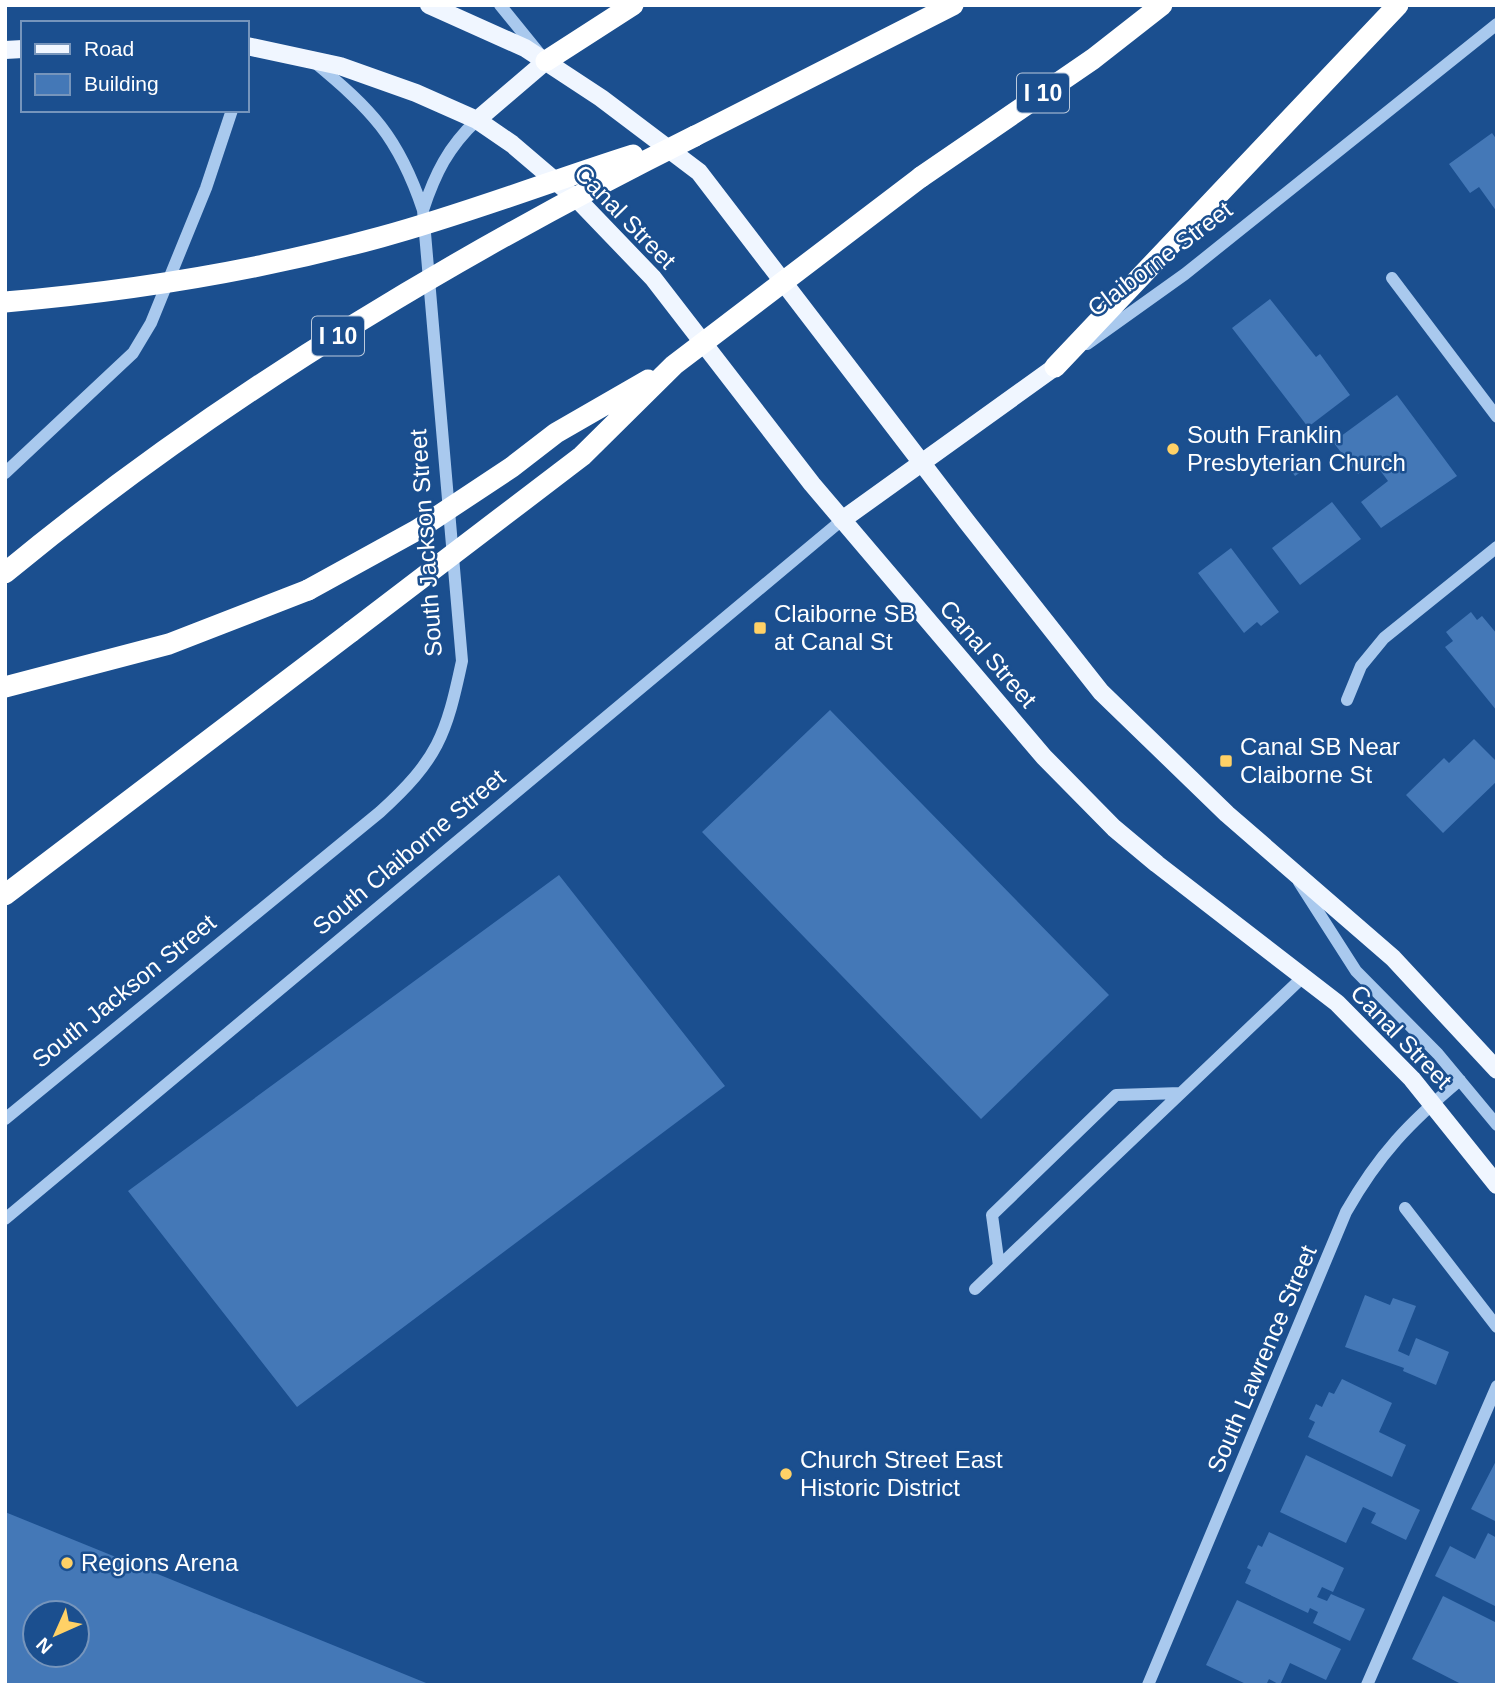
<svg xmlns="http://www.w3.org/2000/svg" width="1502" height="1690" font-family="Arial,sans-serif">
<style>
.building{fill:#4478b7;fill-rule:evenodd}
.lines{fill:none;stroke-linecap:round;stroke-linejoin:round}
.minor{stroke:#a9c9ee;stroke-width:12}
.major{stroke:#f0f6ff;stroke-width:18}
.highway{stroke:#fff;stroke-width:21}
.highway-bridge{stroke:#fff;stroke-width:21}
.poi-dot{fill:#ffd166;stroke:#1b4f8f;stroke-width:2.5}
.labels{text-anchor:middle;stroke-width:5;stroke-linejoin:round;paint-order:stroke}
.shield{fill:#1b4f8f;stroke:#bbcadd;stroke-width:2}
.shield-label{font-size:23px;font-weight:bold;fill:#fff}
.street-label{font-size:24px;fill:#fff;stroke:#1b4f8f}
.poi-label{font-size:24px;fill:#fff;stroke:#1b4f8f;text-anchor:start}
</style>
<rect width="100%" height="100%" fill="#1b4f8f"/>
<path class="building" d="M1492,133l5,7v72l-18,-25 -9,6 -21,-29z
M1270,299l46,58 4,-3 30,41 -42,32 -76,-99z
M1397,395l60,81 -76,52 -20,-26 27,-21 -14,-19 -16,12 -25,-32z
M1298,459l7,10 -10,7 -7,-10z
M1332,502l29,37 -61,46 -28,-37z
M1231,548l48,64 -18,14 -4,-4 -13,11 -46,-60z
M1471,612l6,8 5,-4 15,18v77l-52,-64 8,-6 -7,-9z
M830,710l279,285 -128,124 -279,-287z
M1474,739l23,23v19l-54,52 -37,-38 38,-37 5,5z
M559,875l166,211 -428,321 -169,-216z
M1365,1295l25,10 3,-7 23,8 -18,45 11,5 7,-18 33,14 -13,33 -33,-14 1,-3 -59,-21z
M1342,1379l50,24 -13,29 27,13 -14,32 -84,-40 7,-15 -6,-3 7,-15 6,3 7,-15 5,2z
M1306,1455l114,55 -14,30 -35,-17 5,-10 -13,-6 -17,36 -66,-31z
M1497,1459v63l-26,-13z
M5,1512l426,173h-426zM35,1613h42v42h-42z
M1269,1532l75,36 -11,24 -11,-5 -5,10 10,4 4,-7 34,15 -15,32 -37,-18 5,-11 -8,-4 -2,5 -63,-30 6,-13 -4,-2 11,-23 4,2z
M1488,1533l9,5v69l-62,-31 15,-30 25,13z
M1443,1596l54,27v62h-34l-51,-26z
M1237,1600l104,49 -15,31 -36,-17 -10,22 -11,-6 -3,6h-18l-42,-20z"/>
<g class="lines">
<path class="minor" d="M500,5l39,48
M313,61c59,49 85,75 110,149
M1392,278l105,139
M1087,344l98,-70 312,-250
M5,473l128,-120 18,-30 55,-135 26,-78
M1347,700l14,-34 23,-28 113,-91
M1299,882l57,89 82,83 59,71
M5,1119l375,-307c58,-53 66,-76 82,-151l-39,-451c12,-36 25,-63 54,-90
M1405,1208l92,119
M5,1219l837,-699
M999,1266l-7,-51 124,-120 65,-2
M975,1289l329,-313
M1148,1685l198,-473c33,-58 63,-89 114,-132
M1367,1685l130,-299"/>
<path class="major" d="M429,5l96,43 76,50 98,74 268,350 134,170 126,122 166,144 104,112
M247,46l93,20 76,27 61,27 35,24 68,58 73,76 159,206 232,273 70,71 43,36 180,139 75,76 85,106
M5,50l18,-1
M477,120l69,-59
M842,520l213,-153"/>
<path class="highway" d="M546,61l87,-56
M695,136l258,-131
M921,177l172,-118 69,-54
M1055,367l343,-362
M5,687l164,-43 139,-54
M5,895l346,-263"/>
<path class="highway-bridge" d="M5,302c128,-11 252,-31 376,-65 85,-23 167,-55 252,-82
M5,573c209,-173 447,-316 690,-437
M308,590l109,-60 95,-63 44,-34 92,-53
M351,632l231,-176 92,-91 247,-188"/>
</g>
<g class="poi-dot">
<circle cx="1173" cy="449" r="7"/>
<rect x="753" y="621" width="14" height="14" rx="3.5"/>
<rect x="1219" y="754" width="14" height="14" rx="3.5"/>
<circle cx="786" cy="1474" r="7"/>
<circle cx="67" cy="1563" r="7"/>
</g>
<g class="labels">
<g class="shield">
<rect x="1017" y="73.5" width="52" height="39" rx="5"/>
<rect x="312" y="316.5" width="52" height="39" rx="5"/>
</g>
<g class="shield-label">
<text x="1043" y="101">I 10</text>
<text x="338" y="344">I 10</text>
</g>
<g class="street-label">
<text transform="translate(625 217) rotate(46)" y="8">Canal Street</text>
<text transform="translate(1160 259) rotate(-37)" y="8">Claiborne Street</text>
<text transform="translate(426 543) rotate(-94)" y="8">South Jackson Street</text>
<text transform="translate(988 654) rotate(49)" y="8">Canal Street</text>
<text transform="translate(409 852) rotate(-40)" y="8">South Claiborne Street</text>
<text transform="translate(124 991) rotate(-39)" y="8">South Jackson Street</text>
<text transform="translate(1401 1037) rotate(46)" y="8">Canal Street</text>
<text transform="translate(1262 1359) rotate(-67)" y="8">South Lawrence Street</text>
</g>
<g class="poi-label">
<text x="1187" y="443">South Franklin<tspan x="1187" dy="28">Presbyterian Church</tspan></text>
<text x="774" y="622">Claiborne SB<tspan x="774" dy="28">at Canal St</tspan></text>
<text x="1240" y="755">Canal SB Near<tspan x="1240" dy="28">Claiborne St</tspan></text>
<text x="800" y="1468">Church Street East<tspan x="800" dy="28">Historic District</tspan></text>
<text x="81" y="1571">Regions Arena</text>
</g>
</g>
<rect width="1502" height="1690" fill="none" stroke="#ffffff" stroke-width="14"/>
<rect x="21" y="21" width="228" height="91" fill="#1b4f8f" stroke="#7695bc" stroke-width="2"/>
<rect x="35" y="44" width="35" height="10" fill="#f0f6ff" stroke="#7695bc" stroke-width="2"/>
<text x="84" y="56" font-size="21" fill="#ffffff">Road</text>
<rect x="35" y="74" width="35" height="21" fill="#4478b7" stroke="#7695bc" stroke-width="2"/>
<text x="84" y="91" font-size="21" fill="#ffffff">Building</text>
<g transform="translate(56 1634) rotate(225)"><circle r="33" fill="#1b4f8f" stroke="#7695bc" stroke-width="2"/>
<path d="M0-5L12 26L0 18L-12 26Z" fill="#ffd166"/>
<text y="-10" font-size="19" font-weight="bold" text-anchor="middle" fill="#ffffff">N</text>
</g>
</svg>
